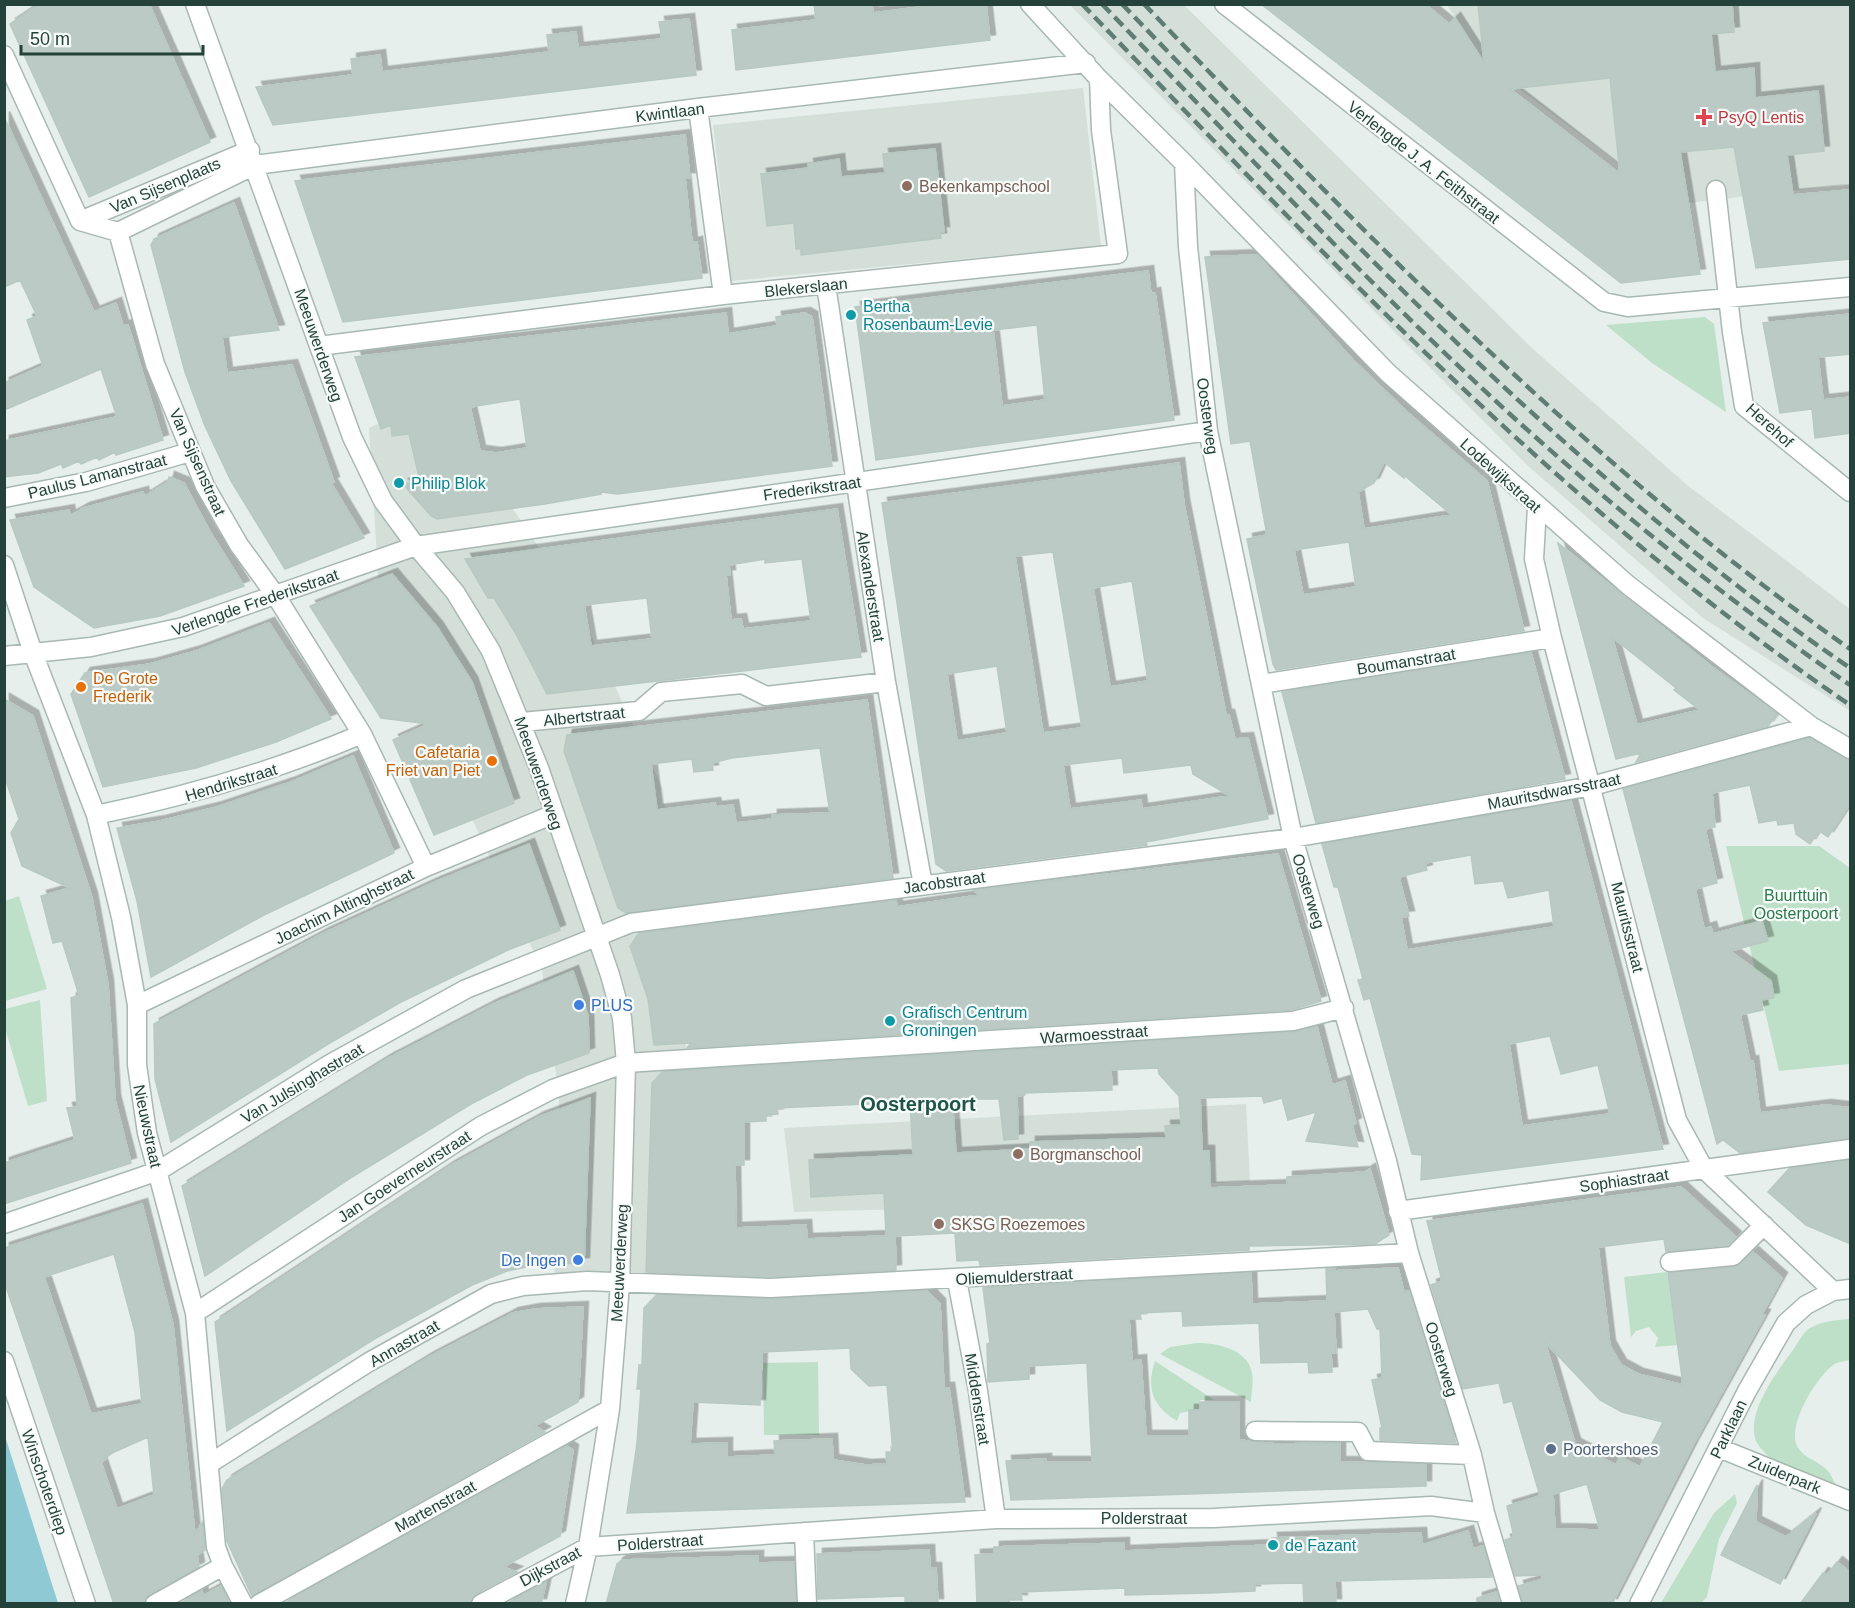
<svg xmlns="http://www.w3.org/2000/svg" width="1855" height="1608" font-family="Helvetica,sans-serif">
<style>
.built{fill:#d4dfda}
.green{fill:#bfe0c8}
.water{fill:#8ec9d4}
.building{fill:#bbcac4;stroke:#b8c9c2;stroke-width:1.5;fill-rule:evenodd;filter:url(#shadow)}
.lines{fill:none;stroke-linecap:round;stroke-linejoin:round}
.minor-casing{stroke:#a8b8b2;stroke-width:21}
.minor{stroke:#fff;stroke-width:18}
.rail{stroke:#5f7d75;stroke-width:4.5;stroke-dasharray:12 6;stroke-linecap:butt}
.health-dot{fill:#e0444e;stroke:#f7fbf9;stroke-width:2}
.education-dot{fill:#8d6e63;stroke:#f7fbf9;stroke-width:2}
.culture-dot{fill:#0f9aa8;stroke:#f7fbf9;stroke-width:2}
.food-dot{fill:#e8710a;stroke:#f7fbf9;stroke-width:2}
.shop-dot{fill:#3f7fe0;stroke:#f7fbf9;stroke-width:2}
.service-dot{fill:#5c6f8a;stroke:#f7fbf9;stroke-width:2}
.labels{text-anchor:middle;stroke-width:4.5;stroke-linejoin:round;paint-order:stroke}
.street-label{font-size:16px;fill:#24423a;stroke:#f7fbf9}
.health-label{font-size:16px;fill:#be3a42;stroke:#f7fbf9;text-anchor:start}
.education-label{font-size:16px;fill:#785e54;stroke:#f7fbf9;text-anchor:start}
.culture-label{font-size:16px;fill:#0d838f;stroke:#f7fbf9;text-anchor:start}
.food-label{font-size:16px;fill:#c56008;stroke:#f7fbf9;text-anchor:start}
.park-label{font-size:16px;fill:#2d7a4b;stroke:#f7fbf9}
.shop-label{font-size:16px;fill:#366cbe;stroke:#f7fbf9;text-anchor:start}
.service-label{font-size:16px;fill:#4e5e75;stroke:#f7fbf9;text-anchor:start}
.quarter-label{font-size:20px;font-weight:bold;fill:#1f5548;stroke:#f7fbf9}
</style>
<defs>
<filter id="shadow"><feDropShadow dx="5.5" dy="-5.5" stdDeviation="0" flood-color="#0004"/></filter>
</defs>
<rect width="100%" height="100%" fill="#e6efeb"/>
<path class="built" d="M1070,5h114l349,344 154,136 163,124v102l-147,-93 -175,-152z
M1447,5h403v179l-212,25 -8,-37 -145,-109z
M1083,88l18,158 -370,35 -18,-156z
M437,395l140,210 86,184 30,336 -7,171 -132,-6 5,-194 -17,-126 -161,-348 -12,-194z
M1246,1104l4,77 -85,5 -4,16 -367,10 -10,-84z"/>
<path class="green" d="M1705,317l9,7 12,88 -74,-49 -46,-38z
M1726,846h93l31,22v196l-71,7z
M19,896l28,93 -42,12v-100z
M40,1000l7,101 -19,5 -23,-78v-19z
M1667,1272l11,73 -23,2 3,-9 -9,-11 -13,4 -5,6 -7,-60z
M1850,1319v41c-5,1 -13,2 -17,5 -17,13 -46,60 -36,81 6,12 21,15 29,23 5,4 7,11 10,16 -25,-7 -61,-16 -77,-39 -19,-26 19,-76 34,-96 5,-7 10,-18 17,-22 13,-7 26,-8 40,-9z
M1197,1343c20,0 51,6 55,30 2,9 -1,20 -1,29l-91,-48 10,-7z
M1155,1361l59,39h-14v9l-20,4 -3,8c-25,-15 -31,-33 -22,-60z
M818,1362l1,73h-55l-1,-72z
M1735,1494l2,9 -18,36 -12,58 -6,6h-40l53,-90z"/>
<path class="water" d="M5,1436l53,167h-53z"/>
<path class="building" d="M40,4h109l61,138 -121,55 -79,-173z
M814,4h58l1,9 71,-9h42l4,36 -254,30 -4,-40 84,-10z
M1261,4h164l24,20 6,-6 29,45 -6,-59h254l2,28 -23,2 4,38 39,-4 1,30 63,-7 6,60 -37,4 6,40 55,-5 3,69 -95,9 -22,-121 -54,5 20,122 -79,9zM1610,78l10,96 -110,-85z
M689,19l7,56 -423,50 -17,-38 97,-12 -2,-16 29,-4 2,17 167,-20 -2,-17 29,-3 2,16 84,-9 -3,-17z
M4,117l90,195 22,-9 7,23 5,-1 35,115 -47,15 -1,-3 -16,8 -2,-3 -16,7 -2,-3 -16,7 -2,-4 -23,9 -34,4v-36l113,-24 -16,-48 -97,41v-27l39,-17 -16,-46 10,-4 -17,-36 -16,7z
M685,135l5,43h-5l7,65 5,-1 5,36 -359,44 -48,-141z
M935,149l9,83h-4l1,6 -140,17v-6h-5l-2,-26 -27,3 -6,-52 48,-6 -1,-4 31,-5 2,18 44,-4 -2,-19z
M234,203l45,127 -57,7 5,36 65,-8 42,117 -3,1 33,55 -79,31 -54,-88 -26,-55 -20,-54 -34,-127 3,-6z
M1257,255l96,105 54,52 80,69 37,150 -248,39 -3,-6 -26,-125 20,-4 -17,-94 -19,3 -26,-187zM1384,462l20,16 1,-2 47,39 -88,14 -6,-37 16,-9zM1349,542l7,45 -53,8 -9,-45z
M1148,271l3,23 4,-1 19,127 -298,40 -21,-153zM1037,325l8,75 -43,6 -9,-76z
M726,313l2,21 49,-8 -1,-9 29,-4 7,4 20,149 -214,28 -17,-2v2l-56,10 -108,15 -6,-3 -28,-32 17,-3 -11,-47 -17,2 -1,-11 -10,4 -26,-72zM520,399l7,49 -31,5 -16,-2 -10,-44z
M1851,314v40l-33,3 5,43 28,-3v36l-36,5 -3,-29 -32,4 -17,-90z
M1179,463l5,41 42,211h3l6,24 13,-1 20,81 -122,23 1,3 -201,26 -10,-7 -54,-361zM1053,552l29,176 -39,5 -28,-177zM1132,581l16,100 -38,6 -17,-99zM997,666l10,67 -50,8 -10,-67zM1122,758l2,15 67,-8 2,9 37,22 -88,13 -1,-9 -71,9 -7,-44z
M169,477l15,6 26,49 34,54 -84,30 -66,12 -60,-41 -24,-67 59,-10 1,6 14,-8 59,-16 1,5 24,-15z
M837,509l24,148 -314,37 -31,-60 -22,-36h-6l-23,-39zM765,559v4l37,-4 9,62 -68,8 -2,-10 -10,1 -5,-45h4l-1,-10zM647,598l5,41 -61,7 -7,-41z
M1558,543l153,123 66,48 -9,12 -132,36 5,-9 -25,6zM1612,637l64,51 -2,2 26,20 -63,15z
M392,574l45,53 35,55 42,121 -80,32 -41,-95 36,-16 -48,-6 -71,-112z
M269,623l62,96 -55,23 -80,26 -93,19 -32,-93 14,-21 65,-9 46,-13z
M1531,653l34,126 -249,44 -34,-131z
M4,699l29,17 59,182 16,87 7,115 16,63 -127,41v-41l71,-23 -8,-32 10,-1 -6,-109 8,-3 -17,-54 -9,2 -12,-47 29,-8 -48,-22 -11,-33 8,-14 -15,-44z
M867,700l26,178 -267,35 -8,-5 -54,-157 3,-16zM820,748l10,65 -58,2v4l-36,4 -3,-18 -17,2 -1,-4 -58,7 -6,-46 41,-5 2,13 19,-2 -1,-7 20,-5z
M1809,738l42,23v41l-23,35 -9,-6 -9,13 -14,-10 -2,-11 -16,2 -1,-5 -18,3 -9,-38 -38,8 3,34 -10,2 12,54 -22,6 9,40 7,-2 2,7 49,-13 6,20 -38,10 41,30 3,17 -13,2 2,10 -23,5 10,47 3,-1 7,52 66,-8 25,3v30l-111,15 -17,-13 -6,4 -94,-355z
M353,756l41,97 -130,62 -113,62 -14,-76 -20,-73 43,-7 57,-14 74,-25z
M1571,801l92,348 -242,31 1,-25 -10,-1 -42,-156 -6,2 -6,-20 5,-1 -25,-92h-4l-12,-43zM1471,855l4,29 28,-3 5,17 41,-8 5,37 -147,23 -6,-33 8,-1 -10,-39 28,-7 -2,-7zM1550,1036l11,38 37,-9 12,49 -88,12 -13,-82z
M529,844l31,86 -52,20 -107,52 -73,42 -157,98 -16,-63 -1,-55 170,-91 111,-51z
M1278,854l43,147 -30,9 -604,38 4,-5 -37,2 -6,-46 -18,-53 9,-13 257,-33 1,7 83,-12 -7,-5z
M573,971l15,45 1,37 -62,22 -56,29 -119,73 -147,99 -23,-90 205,-127 106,-55z
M1317,1027l15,58 13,-4 11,42 -4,2 6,22 -52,-6 10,-29 -28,8 -6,-22 -18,5 -2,-7 -62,2 2,53h7l1,37 77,-3v-8l78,-5 5,-3 19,66 -14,9 -126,2v4l-269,15 -1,-5 -22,1 -2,-28 -60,3 1,34 -125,7 -125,-5 6,-189 11,-11 631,-40zM1158,1068l1,6 20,22 2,29 -16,1 1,12 -136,4v7l-74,4 -4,-54h47l5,41 14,-1 -1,-43 8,-1 -1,-2 88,-3 -1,-20zM910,1102l3,53 -104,5 2,37 73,-4 2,43 -79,3 -1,-14 -70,3 -1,-63h9v-43l22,-1v-6l12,-1 -1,-6z
M590,1098l-6,165 -48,2 -29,6 -35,14 -96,53 -149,93 -12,-109 235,-156 89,-49z
M1851,1160v84l-45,-19 -38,-33 21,-23z
M1681,1187l55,50 -8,8 -62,7 -2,-13 -66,8 12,99 11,19 17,9 45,11 -15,-112 66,-6 19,-15 29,26 -20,36 3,1 -72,130 -81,159h-89l-5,-18 25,-7 -1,-4 -27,1 -10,-36 9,-3 -7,-31 33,-10 -28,-95 -8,2 -5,-20 -36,6 -32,-104 11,-4 -15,-60zM1545,1342l55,58 22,12 41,10 -23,45 -20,-10 -4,8 -41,-21zM1587,1484l13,46 -45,-1 -2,-35z
M142,1204l31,121 22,210 7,-13 3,28 -8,5 2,12 -49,27 -6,10h-30l-110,-323v-33zM114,1254l21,78 7,72 -51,10 -47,-137zM148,1437l6,58 -37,14 -16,-47 5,-3 -1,-3z
M1335,1268l-4,3 67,-3 6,24 5,-1 47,152 -76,-3v-12h2l-10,-48 10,-2 -2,-49h-3l-9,-20 -34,3 2,41h-5l1,19 -23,1 -1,-11 -47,1 -2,-40 -76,3 -1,-15 -42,2 1,6h-12l3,42 9,-1 5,76h43v-26h11v-8h39v38l38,4 63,-1v19l86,2v22l-415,14 -5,-39 40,-2v3h46l-5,-99 -58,3v13l-41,3 -1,-38 3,-1 -7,-55 268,-15 1,31 75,-3 -1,-32z
M927,1291l13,13 4,84h5l16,114 -338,11 10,-70 4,-54h-4l2,-24h3l2,-57 13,-13 115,4zM850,1348l1,21 18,17 18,-1 6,67h-7l1,12 -21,1 -33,-5 -1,-21 -58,2 1,14 -48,2v-14l-37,1 3,-42 67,3 2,-53z
M583,1307l-5,95 -44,24 11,6 -293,164 -25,-55 -5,-52 5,-9 202,-123 65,-34 19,-10 22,-4z
M567,1446l6,4 -13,86 -57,31 14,5 -41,22 -6,10h-187z
M1757,1485l-1,37 30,15 30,-24 -36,71 -59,-29z
M1468,1531l5,18 10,-3 9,31 -157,4 1,23h-32l-1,-21 -48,1v7l-46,2 -84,2v-7l-104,4 1,8h-13v4h-32l-2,-49 19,-1v-7l130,-4v8l149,-6 -1,-7 149,-5 1,12z
M929,1550l1,18h6l2,36h-33v-8l-87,3 -1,-45z
M758,1556v7l36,-1 2,42h-190l11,-40 5,-4z
M1837,1562l14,11v31h-51l23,-31 4,2z
M546,1582l-5,22h-35z
M221,1586l9,18h-51l23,-13 1,5z
M1497,1592l3,12h-23v-6z"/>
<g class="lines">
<defs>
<path id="minor" d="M195,4l157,433 31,64 33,45 39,46 36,59 48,117 71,207 12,43 4,45 -6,221 -10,125 -22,138 -13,57
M1030,4l69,75 85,84 204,210 240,212 183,141 39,23
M1224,4l380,298 24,5 222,-20
M4,55l76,166 38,11
M698,108l25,187
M1184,163l4,84 20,184 85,407 94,323 22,92 63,202 13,58 27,91
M1716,190l16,142 12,74 106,86
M80,221l170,-71
M118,232l137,-67 443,-57 388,-45
M118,232l37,132 50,122 34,59 37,51 86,138 64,133
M826,285l60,397 37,203
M319,346l404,-51 395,-41 -17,-124 -2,-51
M4,498l82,-16 104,-30
M1537,507l-3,52 18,79 125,482 27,49 129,122
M4,565l29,88 63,162 25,102 16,88v60l10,68 48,180 21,234 7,19 20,38
M4,656l87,-9 92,-20 233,-81 792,-115
M1261,684l291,-46
M522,722l117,-11 22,-19 81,-8 24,12 120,-14
M96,815c92,-19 179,-44 266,-81
M137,1005l289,-138 128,-53
M1398,1211l452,-62
M4,1224l154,-53 172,-107 136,-75 165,-66 662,-85 299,-52 219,-60
M1670,1262l63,-6 31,-31
M957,1280l21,111 18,128
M195,1313l286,-187 72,-37 73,-26 667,-42 51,-13
M4,1361l82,243
M1255,1431l103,1 10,19 104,4
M1719,1448l131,53
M209,1464l160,-102 122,-68 32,-8 64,-5 184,7 638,-35
M804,1532l3,72
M155,1604l68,-38
M259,1604l351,-195
M481,1604l107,-57 408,-28 218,-1 217,-12 54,7
M1639,1604l108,-213 39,-68 20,-18 27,-14 17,-2"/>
</defs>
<use href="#minor" class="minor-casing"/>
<use href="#minor" class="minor"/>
<path class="rail" d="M1082,4c241,250 480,505 768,701
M1102,4c135,140 267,281 410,412 107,97 220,187 338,269
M1122,4c228,237 456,477 728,664
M1144,4c222,232 443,460 706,645"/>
</g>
<path class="health-dot" d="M1701 108h6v6h6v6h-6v6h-6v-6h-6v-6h6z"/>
<g class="education-dot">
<circle cx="907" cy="186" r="6"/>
<circle cx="1018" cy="1154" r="6"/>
<circle cx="939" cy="1224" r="6"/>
</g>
<g class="culture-dot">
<circle cx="851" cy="315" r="6"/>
<circle cx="399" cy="483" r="6"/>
<circle cx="890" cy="1021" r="6"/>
<circle cx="1273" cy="1545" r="6"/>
</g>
<g class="food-dot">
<circle cx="81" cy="687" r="6"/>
<circle cx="492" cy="761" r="6"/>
</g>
<g class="shop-dot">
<circle cx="579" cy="1005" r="6"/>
<circle cx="578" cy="1260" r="6"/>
</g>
<circle class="service-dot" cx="1551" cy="1449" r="6"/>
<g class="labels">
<g class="street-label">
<text transform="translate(670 112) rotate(-7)" y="6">Kwintlaan</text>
<text transform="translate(1424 162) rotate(38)" y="6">Verlengde J. A. Feithstraat</text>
<text transform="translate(165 185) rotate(-23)" y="6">Van Sijsenplaats</text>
<text transform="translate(806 287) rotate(-6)" y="6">Blekerslaan</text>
<text transform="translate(319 345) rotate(71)" y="6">Meeuwerderweg</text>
<text transform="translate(1208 416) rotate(82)" y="6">Oosterweg</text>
<text transform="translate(1770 425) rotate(42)" y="6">Herehof</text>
<text transform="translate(198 462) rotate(66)" y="6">Van Sijsenstraat</text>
<text transform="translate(1501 475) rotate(42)" y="6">Lodewijkstraat</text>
<text transform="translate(97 476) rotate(-14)" y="6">Paulus Lamanstraat</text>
<text transform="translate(812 488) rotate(-8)" y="6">Frederikstraat</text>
<text transform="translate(871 586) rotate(81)" y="6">Alexanderstraat</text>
<text transform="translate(255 602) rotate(-19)" y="6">Verlengde Frederikstraat</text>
<text transform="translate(1406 661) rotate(-9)" y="6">Boumanstraat</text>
<text transform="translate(584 716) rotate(-6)" y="6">Albertstraat</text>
<text transform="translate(539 773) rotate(71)" y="6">Meeuwerderweg</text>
<text transform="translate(231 782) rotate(-17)" y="6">Hendrikstraat</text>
<text transform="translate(1554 791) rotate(-11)" y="6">Mauritsdwarsstraat</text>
<text transform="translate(944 882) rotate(-8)" y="6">Jacobstraat</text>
<text transform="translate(1309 891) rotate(73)" y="6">Oosterweg</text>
<text transform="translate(344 906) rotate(-26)" y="6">Joachim Altinghstraat</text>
<text transform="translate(1628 927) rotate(76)" y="6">Mauritsstraat</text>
<text transform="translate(1094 1034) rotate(-4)" y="6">Warmoesstraat</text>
<text transform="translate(302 1083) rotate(-31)" y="6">Van Julsinghastraat</text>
<text transform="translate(148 1126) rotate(78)" y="6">Nieuwstraat</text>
<text transform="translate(404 1176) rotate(-33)" y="6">Jan Goeverneurstraat</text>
<text transform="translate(1624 1180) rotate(-8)" y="6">Sophiastraat</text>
<text transform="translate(619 1263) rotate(-87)" y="6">Meeuwerderweg</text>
<text transform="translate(1014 1276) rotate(-3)" y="6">Oliemulderstraat</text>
<text transform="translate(404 1343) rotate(-30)" y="6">Annastraat</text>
<text transform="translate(1442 1359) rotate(73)" y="6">Oosterweg</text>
<text transform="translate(978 1399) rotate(81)" y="6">Middenstraat</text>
<text transform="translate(1728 1429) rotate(-64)" y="6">Parklaan</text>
<text transform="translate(1785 1474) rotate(22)" y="6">Zuiderpark</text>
<text transform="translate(45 1482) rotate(71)" y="6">Winschoterdiep</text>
<text transform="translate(435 1506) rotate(-29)" y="6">Martenstraat</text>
<text x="1144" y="1524">Polderstraat</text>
<text transform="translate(660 1542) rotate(-4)" y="6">Polderstraat</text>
<text transform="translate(550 1566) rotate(-28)" y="6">Dijkstraat</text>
</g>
<g class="health-label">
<text x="1718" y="123">PsyQ Lentis</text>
</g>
<g class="education-label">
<text x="919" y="192">Bekenkampschool</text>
<text x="1030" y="1160">Borgmanschool</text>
<text x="951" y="1230">SKSG Roezemoes</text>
</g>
<g class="culture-label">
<text x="863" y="312">Bertha<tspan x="863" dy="18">Rosenbaum-Levie</tspan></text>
<text x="411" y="489">Philip Blok</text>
<text x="902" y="1018">Grafisch Centrum<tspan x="902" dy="18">Groningen</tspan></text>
<text x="1285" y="1551">de Fazant</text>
</g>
<g class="food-label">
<text x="93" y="684">De Grote<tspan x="93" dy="18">Frederik</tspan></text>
<text x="480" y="758" text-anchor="end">Cafetaria<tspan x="480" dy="18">Friet van Piet</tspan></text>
</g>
<g class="park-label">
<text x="1796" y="901">Buurttuin<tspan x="1796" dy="18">Oosterpoort</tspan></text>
</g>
<g class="shop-label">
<text x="591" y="1011">PLUS</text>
<text x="566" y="1266" text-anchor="end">De Ingen</text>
</g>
<g class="service-label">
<text x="1563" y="1455">Poortershoes</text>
</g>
<g class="quarter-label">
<text x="918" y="1111">Oosterpoort</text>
</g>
</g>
<rect width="1855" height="1608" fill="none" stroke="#24423a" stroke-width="12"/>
<path d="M21 45v9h182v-9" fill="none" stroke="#24423a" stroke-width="3"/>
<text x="30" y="45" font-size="18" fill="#24423a" stroke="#f7fbf9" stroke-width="4.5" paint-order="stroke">50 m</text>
</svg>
